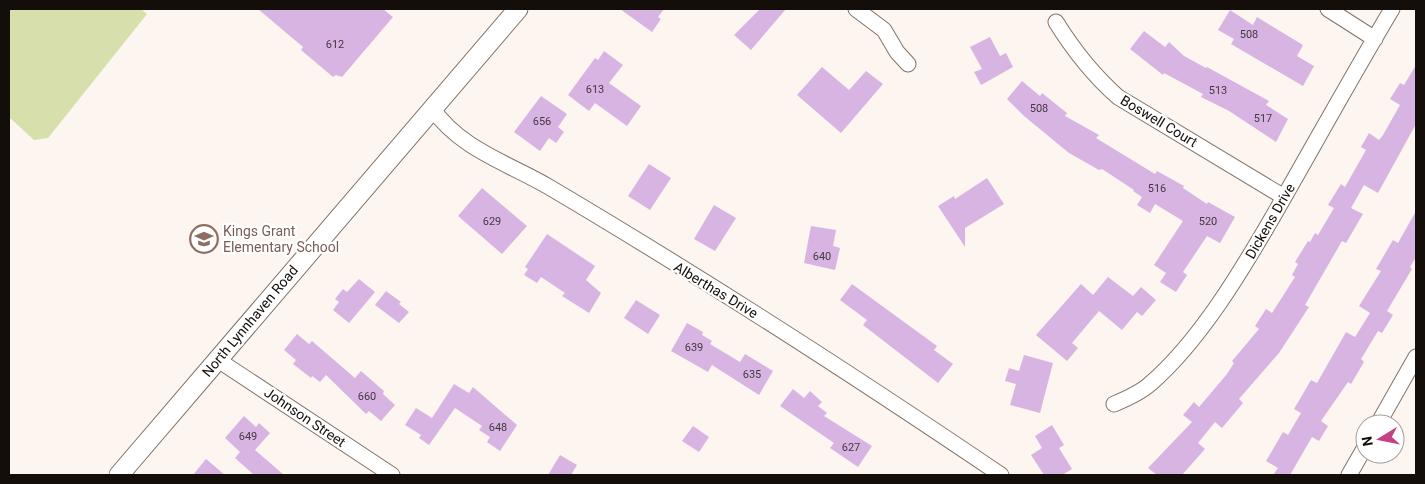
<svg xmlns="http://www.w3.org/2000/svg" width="1425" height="484" font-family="Roboto,sans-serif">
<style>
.grass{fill:#d7e0ac}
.building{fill:#d8b4e3}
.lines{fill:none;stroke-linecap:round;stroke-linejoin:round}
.minor-casing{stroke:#827368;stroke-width:17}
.tertiary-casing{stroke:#827368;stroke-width:21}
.minor{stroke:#fff;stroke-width:15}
.tertiary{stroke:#fff;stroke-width:19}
.labels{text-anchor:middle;stroke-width:4.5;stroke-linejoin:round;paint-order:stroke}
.number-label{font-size:11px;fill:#443840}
.street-label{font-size:14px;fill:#130e0a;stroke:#fff}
.education-label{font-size:14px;fill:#785e54;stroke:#fff;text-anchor:start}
</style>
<rect width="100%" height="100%" fill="#fcf5f0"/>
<path class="grass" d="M9,9h132l6,5 -99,124 -14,2 -25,-23z"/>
<path class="building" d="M258,9h125l10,8 -51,60 -6,-2 -3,2 -32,-27 2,-3z
M620,9h44l-6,8 3,2 -9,13z
M760,9h26l-35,41 -17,-15z
M1230,10l23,15 4,-8 46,28 -6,11 17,10 -11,20 -72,-42 3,-5 -16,-9z
M1144,31l21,16 4,-5 15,14 22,12 1,-1 62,34 -3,4 22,14 -12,23 -47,-31 -28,-14 2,-3 -39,-21 -1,2 -33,-26z
M990,37l10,19 6,-3 7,14 -32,18 -7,-13 8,-3 -12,-22z
M604,51l19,14 -14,18 32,23 -14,20 -32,-23 -6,8 -21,-16 27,-37 3,2z
M1416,65v59l-38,69 -14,-8 -13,23 12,6 -17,29 -4,-2 -37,64 4,2 -30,46 -40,46 4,4 -21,25 -7,-6 -17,21 7,6 -23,26h-25l-9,-7 44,-46 -9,-7 11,-13 5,5 28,-33 7,-11 -2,-2 27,-32 -4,-3 11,-17 6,4 23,-36 -3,-2 6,-11 -3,-2 13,-21 2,1 5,-9 3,2 16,-27 -6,-3 13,-21 4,3 21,-37 -5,-3 8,-14 10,7 4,-5 17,-30 -10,-6 10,-16 4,2z
M822,67l27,23 17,-19 17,13 -42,49 -44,-38z
M1022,81l18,15 2,-3 25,20 -2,3 34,19 -3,3 59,36 2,-3 27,15 -1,2 24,16 1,-2 27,15 -15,26 -13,-7 -24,36 4,3 -11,17 -16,-10 6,-9 -12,-8 29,-44 -28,-17 -5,9 -13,-8 5,-8 -9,-6 1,-1 -32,-21 -3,1 -30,-17 -45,-37 -17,-17z
M541,96l26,18 -9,13 6,5 -8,11 -7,-5 -9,13 -26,-19z
M649,164l22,14 -21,32 -22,-14z
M987,178l17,26 -39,24v19l-27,-41 16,-10 1,3z
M482,188l45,38 -25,28 -44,-38z
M714,205l22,13 -21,33 -21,-12z
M1416,211v46l-6,10 2,2 -25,42 6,4 -11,18 -4,-2 -17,28 3,3 -13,22 -3,-2 -27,39 7,5 -9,15 -7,-4 -22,38h-17l5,-7 -12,-7 17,-29 5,3 13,-22 -7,-4 17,-29 6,3 29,-51 9,5 15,-24 -11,-7 22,-35 -5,-2 17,-29 5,3z
M811,226l25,4 -3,16 7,2 -5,22 -31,-7z
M547,234l48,32 -9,14 15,13 -12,20 -27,-17 3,-3 -24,-16 -4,6 -13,-8 4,-6 -3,-2z
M1108,277l25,19 8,-9 15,13 -14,16 -5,-4 -15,18 -23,-19 -27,32 6,5 -11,13 -31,-26 45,-51 12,11z
M359,279l16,13 -26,31 -16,-13 6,-8 -4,-3 8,-10 4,3z
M852,284l85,62 -3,4 19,14 -15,19 -75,-58 4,-5 -27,-20z
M386,291l15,11 -2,2 10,8 -10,11 -24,-18z
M636,300l24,15 -12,19 -24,-16z
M687,323l16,9 -1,3 10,6 -2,3 30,18 5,-8 28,17 -14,24 -47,-30 -4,7 -37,-21z
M297,334l12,10 3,-3 43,37 6,-7 23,20 -1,3 12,11 -14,16 -12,-10 -3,3 -40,-39 -6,7 -8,-6 -1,2 -18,-14 3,-4 -12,-10z
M1024,355l29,8 -13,50 -30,-8 6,-21 -11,-3 4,-13 10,3z
M454,384l15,9 4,-6 44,38 -17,26 -13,-9 3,-5 -11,-7 3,-4 -27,-18 -26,37 -10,-7 2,-3 -16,-10 11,-17 16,10z
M793,389l11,9 6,-7 12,11 -4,4 9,7 -3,3 48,30 -14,21 -28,-19 4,-5 -54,-37z
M244,416l12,11 3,-4 11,10 -15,17 29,25h-30l-19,-17 5,-6 -15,-14z
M1052,425l12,20 -5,3 13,21 -10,6h-18l-13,-20 11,-7 -7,-12z
M693,426l16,11 -10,15 -17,-11z
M560,455l17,10 -6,10h-23z
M206,459l19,16h-32z"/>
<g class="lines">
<defs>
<path id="minor" d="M856,9l28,21 13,22 11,12
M1328,9l47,30
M1056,22c18,29 36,52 62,75l166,100
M432,108c28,41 76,55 117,79 154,91 304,188 452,288
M218,360l174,115
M1114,404c12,-5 26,-11 36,-20 50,-43 92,-114 125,-171 39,-68 77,-137 117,-204
M1378,424l38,-67
M1349,475l16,-28"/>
<path id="tertiary" d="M119,475l399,-466"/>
</defs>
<use href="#minor" class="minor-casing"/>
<use href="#tertiary" class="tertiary-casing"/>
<use href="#minor" class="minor"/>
<use href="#tertiary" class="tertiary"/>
</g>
<defs>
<symbol id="school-ring" viewBox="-11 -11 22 22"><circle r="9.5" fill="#fff" stroke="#8d6e63" stroke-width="1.5"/><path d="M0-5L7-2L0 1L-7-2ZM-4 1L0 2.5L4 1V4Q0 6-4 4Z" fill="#8d6e63"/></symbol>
</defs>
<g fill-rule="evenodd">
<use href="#school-ring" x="188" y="223" width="32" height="32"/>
</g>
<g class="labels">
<g class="number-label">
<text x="1249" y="38">508</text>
<text x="335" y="48">612</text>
<text x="595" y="93">613</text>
<text x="1218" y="94">513</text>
<text x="1039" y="112">508</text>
<text x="1263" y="122">517</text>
<text x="542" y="125">656</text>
<text x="1157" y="192">516</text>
<text x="492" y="225">629</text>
<text x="1208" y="225">520</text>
<text x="822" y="260">640</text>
<text x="694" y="351">639</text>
<text x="752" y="378">635</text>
<text x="367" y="400">660</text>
<text x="498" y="431">648</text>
<text x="248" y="440">649</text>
<text x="851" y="451">627</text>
</g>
<g class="street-label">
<text transform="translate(1159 121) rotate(31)" y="5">Boswell Court</text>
<text transform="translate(1270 221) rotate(-60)" y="5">Dickens Drive</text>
<text transform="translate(716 290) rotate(31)" y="5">Alberthas Drive</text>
<text transform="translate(250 321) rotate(-50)" y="5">North Lynnhaven Road</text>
<text transform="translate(305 417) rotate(34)" y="5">Johnson Street</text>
</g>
<g class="education-label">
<text x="223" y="236">Kings Grant<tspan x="223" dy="16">Elementary School</tspan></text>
</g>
</g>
<rect width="1425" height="484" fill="none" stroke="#130e0a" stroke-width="20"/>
<g transform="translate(1380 439) rotate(260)"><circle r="24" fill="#ffffff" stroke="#a19f9d"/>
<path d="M0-4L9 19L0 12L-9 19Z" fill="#c44186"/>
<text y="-8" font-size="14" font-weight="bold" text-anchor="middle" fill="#130e0a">N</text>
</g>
</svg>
